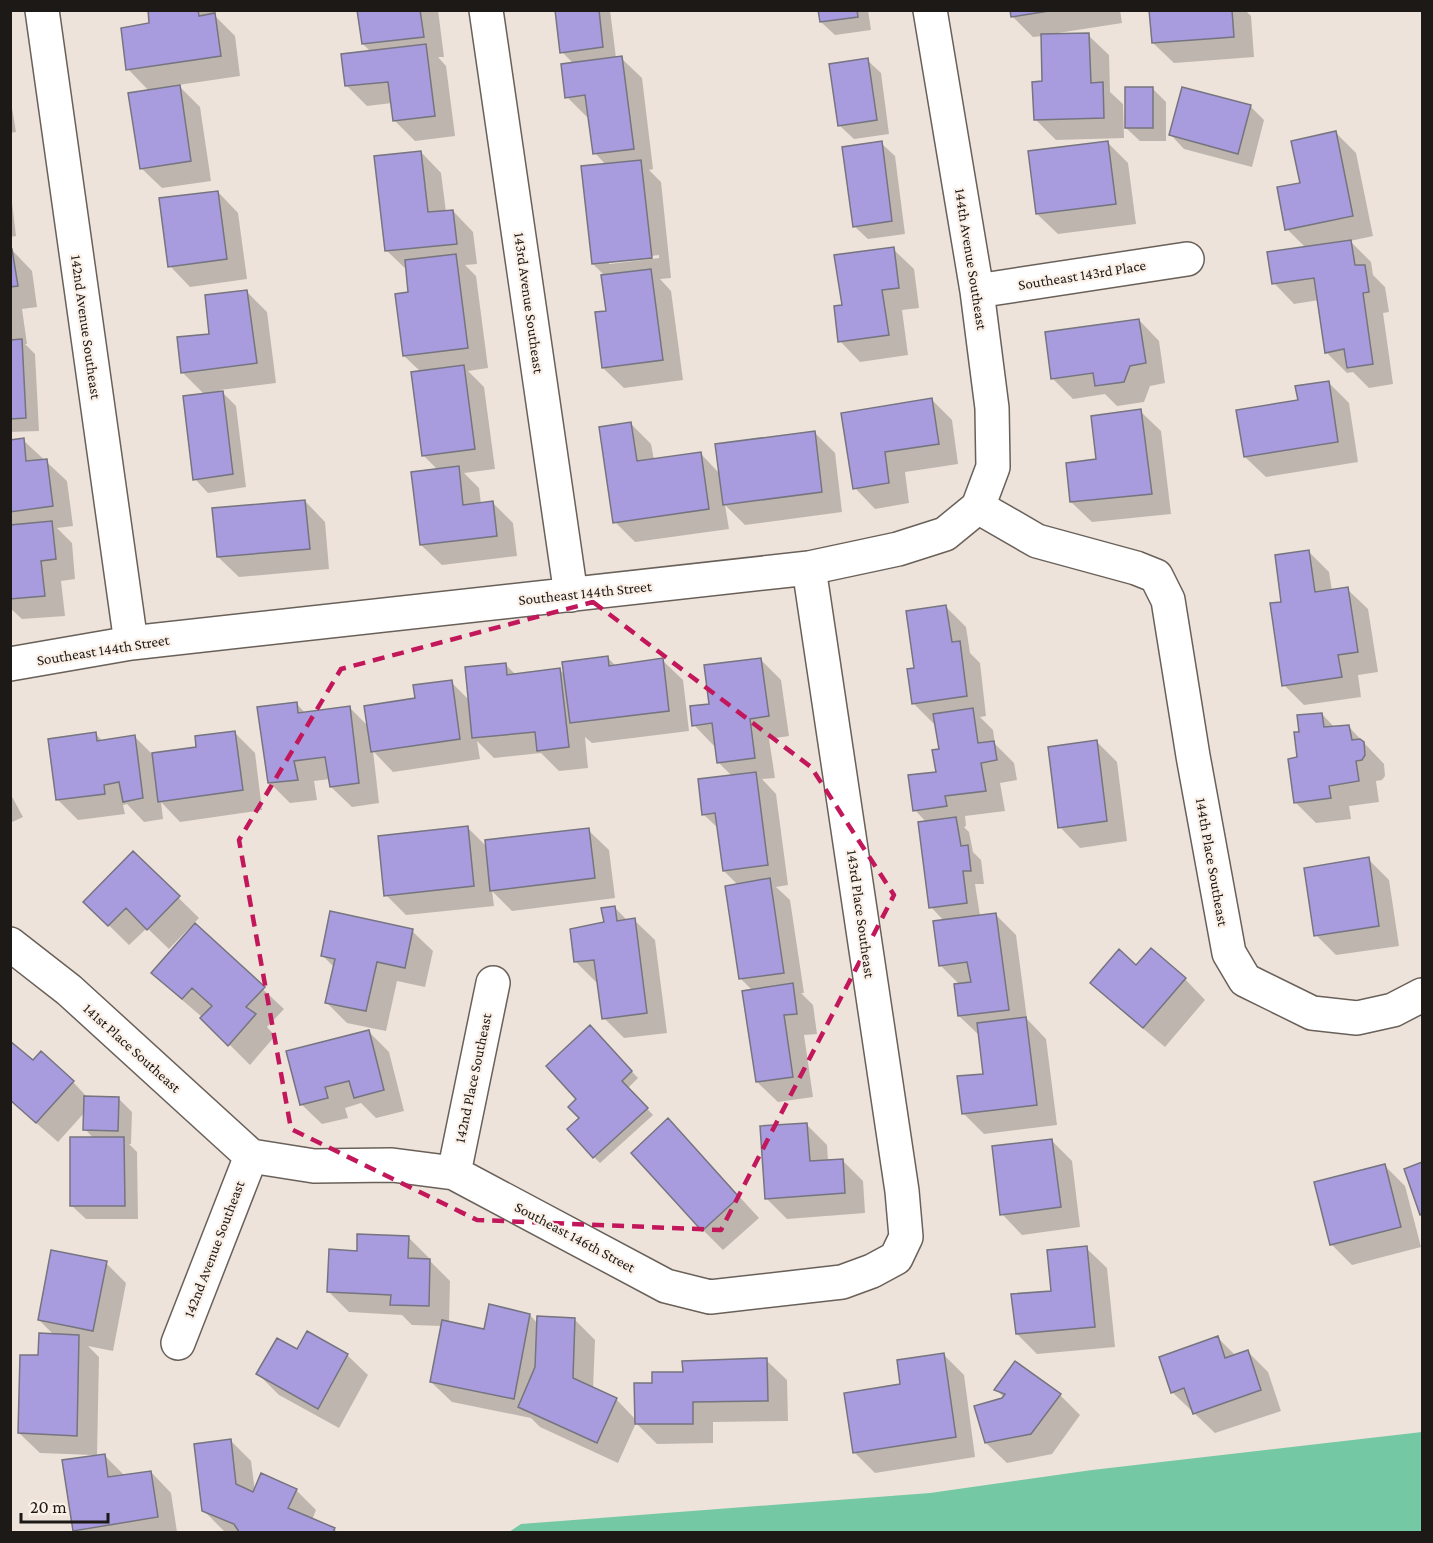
<svg xmlns="http://www.w3.org/2000/svg" width="1433" height="1543" font-family="'Crimson Pro',serif">
<style>
.forest{fill:#75c8a4}
.shadow{fill:#0003;fill-rule:evenodd}
.building{fill:#a89cdf;stroke:#75747f;stroke-width:1.5}
.lines{fill:none;stroke-linecap:round;stroke-linejoin:round}
.minor-casing{stroke:#696059;stroke-width:36}
.minor{stroke:#fff;stroke-width:33}
.marked{fill:none;stroke:#c2185b;stroke-width:4.5;stroke-dasharray:12 8;stroke-linejoin:round}
.labels{text-anchor:middle;stroke-width:4.5;stroke-linejoin:round;paint-order:stroke}
.street-label{font-size:15px;fill:#1c1916;stroke:#fbf0e7}
</style>
<rect width="100%" height="100%" fill="#eee3da"/>
<path class="forest" d="M1422,1432v100h-913l12,-8 409,-31 162,-23z"/>
<path class="shadow" d="M149,10h66l1,7 19,19 5,40 -62,9 22,22 11,74 -49,7 -21,-20 8,-77 -21,-22 23,-45z
M359,10h79l6,47h-6l8,9 9,70 -40,5 -21,-21 -2,-17 -25,3 -21,-21 25,-33 -8,-8z
M557,10h53l6,48h5l21,20 11,91 -4,1 12,12 10,96 -11,1 11,12 12,89 -59,8 -21,-20 5,-55 -3,-37 -12,-12 13,-99 -11,-12 -5,-36h-3l-20,-20 7,-33 -12,-12zM659,255v3l-50,6v-3z
M820,10h48l3,20 -36,5 -14,-13z
M1012,10h108l2,13 -64,10v2h30l21,20 1,37 13,12 1,34 -68,2 -21,-21 8,-37v-46l-10,1 -20,-20z
M1150,10h95l6,6 3,41 -80,6 -21,-20z
M867,60l14,13 8,61 -35,5 -14,-13z
M1152,88l14,14v39h-26l-14,-13z
M1183,89l68,18 13,13 -12,47 -68,-18 -13,-14z
M10,96l6,36 -6,1z
M1336,133l20,20 17,83 -23,5 21,21 2,13 12,12 4,25 -6,1 10,71 -24,4 -16,-16 -6,1 -21,-21 -7,-52 -25,4 -20,-21 32,-35 -19,-19 14,-45z
M881,143l14,13 10,78 -37,5 -14,-13z
M1108,143l20,20 8,61 -78,10 -21,-20z
M421,152l20,21 5,39 7,-1 20,21 4,32 -12,1 11,11 12,92 -20,3 16,16 11,82 -31,4 15,15 2,16 12,-1 20,20 4,33 -75,9 -21,-20 17,-75 -15,-15 -2,-83 -17,-16 6,-62 -2,-23 -21,-20z
M10,186l6,50 -6,1z
M218,192l20,21 9,66 -57,8 -20,-21z
M893,249l21,20 5,39 -17,2 6,45 -48,7 -20,-21 4,-35z
M12,250l20,21 5,36 -15,2 5,35h-2l10,10 4,77 -29,1v-181z
M247,292l20,20 9,71 -56,7 16,16 10,81 -38,6 -13,-14 10,-84 -23,-23z
M1139,320l20,21 6,42 -15,3 -6,16 -27,4 -12,-12 -32,5 -20,-20z
M1329,383l20,20 9,59 -92,15 -21,-20 54,-56z
M932,400l20,20 6,44 -53,8 4,31 -34,6 -20,-21 -12,-74z
M1140,411l21,20 10,83 -79,8 -21,-20 27,-42z
M631,424l20,20 3,16 47,-6 19,20 94,-42 21,21 7,59 -97,13 -20,-20 4,24 -94,13 -20,-20z
M23,440l44,41 6,45 -16,2 15,15 3,36 -14,2 4,35 -43,3 -12,-11v-167z
M305,501l20,21 4,47 -90,8 -21,-20z
M1309,552l20,20 3,19 15,-2 21,20 10,63 -20,3 3,22 -57,8 -20,-20 -2,-82z
M946,607l20,20 4,26 10,10 6,53 -6,1 13,13 2,14 19,19 3,17 -17,3 5,28 -40,5 1,10 -2,1 5,5 4,20 8,8 3,24h-9l5,32 15,-2 21,21 11,84 19,20 11,86 -73,9 -21,-21 22,-38 -5,-39 -21,-20 1,-31 -20,-20 4,-44 -13,-14 -4,-84 -12,-13 23,-37 2,-23 -4,-26h-2l-21,-21 2,-34z
M607,657l9,9 46,-6 21,20 6,51 -97,12 -7,-6 3,31 -29,3 -18,-18 -47,5 -17,-17 3,18 -87,13 -20,-21 6,52 -27,4 -21,-20 -1,-8 -16,2 3,19 -27,3 -21,-21 27,-79 10,11 43,-7 20,20 47,-28 35,-17 19,19 35,-37 11,11 44,-5 5,5z
M761,660l20,20 8,56 -20,3 6,39 -13,1 14,15 12,91 -12,2 14,13 14,93h-3l12,12 4,29 -13,1 9,62 -35,5 -21,-20 -4,-91 -12,-12 -3,-94 -14,-14 -5,-42 -15,-14 28,-39 -14,-14 -2,-16h-2l-20,-21 17,-19z
M1322,714l13,14 13,-2 36,38 1,12 -3,4 -6,1 3,21 -30,4 2,13 -35,4 -21,-21 5,-69z
M234,732l21,21 7,57 -82,12 -19,-20 2,17 -19,3 -17,-18 -4,1 2,9 -47,6 -21,-21 39,-65 7,8 32,-5 18,18 45,-7z
M1096,741l21,21 10,79 -47,7 -20,-21z
M10,793l13,24 -13,6z
M467,827l20,20 101,-17 21,20 6,48 -103,13 -20,-20 2,15 -88,9 -20,-20z
M133,853l66,65 -30,31 -22,-21 -18,17 -44,-43z
M1368,859l21,21 10,66 -63,9 -20,-20z
M615,908l13,13 6,-1 21,20 12,93 -43,5 -20,-20 -6,-36h-2l-20,-20 30,-39z
M195,926l89,83 -17,18 8,9 -25,29 -48,-48 -28,-24 -21,-21z
M412,931l21,20 -8,36 -28,-6 -11,50 -39,-8 -21,-21 9,-34 -13,-13z
M1137,967l48,12 20,21 -40,47 -52,-44 -20,-20z
M369,1032l20,20 15,59 -28,7 -15,-15 -16,5 3,10 -26,6 -21,-20z
M596,1034l42,44 -10,10 25,27 -53,48 -6,-6 -13,-39 -3,-19z
M33,1062l40,20 15,16 31,1 13,13 -1,32h-2l8,8 1,67h-52l-14,-13 22,-67 -9,-10v-17l-27,30 -48,-42z
M806,1124l21,21 1,16 14,-1 21,21 2,32 -78,6 -20,-20z
M688,1141l71,77 -36,32 -20,-20z
M1052,1141l20,20 8,66 -58,8 -20,-21z
M1422,1164v51l-17,-45z
M1385,1166l20,20 16,61 -69,18 -21,-21z
M408,1237l21,21v2l21,21 -1,42 36,8 45,-16 8,9 37,-4 20,20 -2,49 23,10 20,21 18,-36 30,-11 82,-13 21,20 1,41 -75,1v21l-56,1 -21,-21 -18,40 -78,-36 -9,-9 -79,-16 -21,-20 11,-56 -30,-1 -10,-10 -53,-3 -20,-20 29,-40z
M1086,1248l21,20 8,79 -78,7 -20,-20 36,-42z
M106,1263l20,20 -13,68 -25,-5 11,11 -2,99 7,-1 21,21 26,-4 20,21 6,39h-100l-3,-2 19,-75 -53,-2 -21,-20 21,-76 14,-22 -15,-15z
M1218,1338l17,17 12,-4 21,21 13,39 -66,22 -43,-41z
M943,1354l21,21 11,82 -100,16 -21,-21 48,-67z
M347,1355l21,20 -29,53 -60,-33 -21,-21z
M996,1389l64,6 20,20 -28,39 -45,9 -21,-20 19,-44z
M230,1440l21,21 4,31 41,-2 20,20 -4,10 22,9 4,3h-111l-3,-1 -21,-21z"/>
<path class="building" d="M148,10h50l1,6 16,-3 6,43 -95,14 -5,-42 28,-5z
M357,10h63l4,27 -62,7z
M555,10h44l4,37 -43,6z
M818,10h39l1,7 -38,5z
M1010,10h45l-44,7z
M1149,10h83l2,27 -82,6z
M1089,33l2,50 12,-1 1,36 -70,2 -2,-38 10,-1 -1,-47z
M426,44l9,72 -42,5 -5,-39 -43,4 -4,-32z
M622,56l12,93 -41,5 -8,-59 -20,3 -4,-34z
M868,58l9,62 -39,6 -9,-62z
M180,85l11,76 -51,8 -12,-76z
M1125,87h28v41h-28z
M1182,87l69,18 -13,49 -69,-19z
M1336,131l17,85 -68,14 -8,-43 23,-4 -9,-42z
M882,141l10,80 -39,6 -11,-80z
M1108,141l8,63 -80,10 -8,-63z
M421,151l7,61 25,-2 4,34 -72,7 -11,-95z
M641,160l11,98 -60,6 -11,-98z
M218,191l9,68 -59,8 -9,-69z
M1351,240l4,25h10l4,27 -6,1 10,71 -26,4 -3,-19 -19,4 -11,-75 -42,6 -5,-32z
M894,247l5,41 -17,2 7,45 -51,7 -4,-36 8,-1 -8,-50z
M10,249h2l6,37 -8,1z
M456,254l12,94 -65,8 -8,-62 13,-2 -3,-32z
M651,269l12,91 -61,8 -7,-56 11,-1 -5,-36z
M247,290l10,73 -76,10 -4,-36 32,-3 -4,-39z
M1139,319l7,44 -16,3 -6,16 -29,4 -2,-13 -42,6 -6,-47z
M22,339l4,79 -16,1v-79z
M464,365l11,84 -53,7 -11,-84z
M1329,381l9,61 -94,15 -8,-47 62,-10 -3,-14z
M223,391l10,83 -40,6 -10,-84z
M932,398l7,46 -54,8 4,31 -36,6 -12,-76z
M1141,409l11,85 -82,8 -4,-39 30,-4 -5,-43z
M631,422l6,39 64,-9 8,57 -96,14 -14,-96z
M815,431l7,61 -99,13 -8,-61z
M24,438l2,23 21,-2 6,47 -43,6v-72z
M459,466l4,39 30,-4 4,35 -77,9 -9,-73z
M305,500l5,49 -93,8 -5,-49z
M52,521l4,38 -15,2 4,35 -35,3v-74z
M1309,550l6,42 33,-5 10,65 -20,3 4,22 -60,9 -12,-83 11,-1 -6,-47z
M946,605l6,37 8,-1 7,55 -55,8 -5,-35 7,-1 -8,-57z
M608,656l1,10 54,-8 6,53 -99,12 -8,-61z
M761,658l8,58 -19,3 5,39 -38,5 -5,-40 -20,3 -2,-20 19,-2 -5,-39z
M506,663l1,12 53,-7 9,79 -32,4 -2,-19 -63,6 -7,-71z
M452,680l8,59 -89,13 -7,-46 51,-8 -2,-13z
M297,702l1,11 52,-7 9,77 -29,4 -5,-30 -31,4 4,19 -30,3 -11,-76z
M973,708l5,35 16,-2 3,19 -16,3 5,28 -41,5 2,10 -34,5 -5,-36 28,-3 -4,-22 7,-1 -6,-35z
M1322,713l2,14 25,-2 3,15 8,-1 4,3 1,13 -3,5 -6,1 3,20 -30,5 2,12 -37,5 -6,-44 9,-2 -3,-25h5l-2,-17z
M235,731l8,59 -85,12 -6,-49 44,-6 -1,-11z
M96,732l1,9 38,-6 8,63 -20,4 -4,-20 -15,3 1,9 -49,6 -8,-61z
M1097,740l10,81 -49,7 -10,-81z
M756,772l12,93 -45,6 -8,-58 -13,2 -4,-36z
M956,817l5,29 7,-1 3,26h-8l4,32 -38,5 -11,-86z
M468,826l6,60 -90,10 -6,-60z
M589,828l6,50 -105,13 -5,-51z
M133,851l47,45 -33,34 -21,-22 -18,18 -25,-24z
M1369,857l10,69 -65,10 -10,-68z
M770,878l14,95 -45,6 -14,-93z
M615,906l2,15 18,-3 12,95 -45,6 -8,-59 -20,2 -4,-33 34,-7 -3,-14z
M330,911l83,18 -8,39 -28,-6 -11,49 -41,-8 10,-44 -14,-3z
M996,913l13,97 -51,6 -4,-32 17,-2 -4,-20 -28,4 -6,-45z
M195,923l70,64 -19,20 10,7 -28,32 -28,-28 12,-12 -20,-18 -10,11 -31,-26z
M1151,948l35,30 -43,50 -53,-45 29,-34 17,16z
M793,983l4,31 -13,1 9,62 -37,5 -14,-91z
M1026,1017l11,88 -75,9 -5,-38 26,-2 -6,-51z
M590,1025l42,46 -10,10 26,27 -55,50 -26,-29 12,-11 -11,-11 8,-8 -30,-33z
M369,1030l15,60 -30,8 -5,-17 -24,6 3,11 -28,7 -14,-54z
M10,1041l23,19 8,-9 33,30 -38,42 -26,-23z
M84,1096l35,1 -1,34 -35,-1z
M668,1118l71,79 -37,34 -71,-78z
M807,1123l3,38 33,-2 2,34 -80,6 -5,-73z
M70,1137h54l1,69h-55z
M1052,1139l9,68 -61,8 -8,-69z
M1422,1162v52l-2,1 -16,-46z
M1385,1164l16,63 -71,18 -16,-63z
M357,1234l52,2 -1,22 22,1 -1,47 -39,-1 1,-10 -64,-3 2,-43 28,2z
M1087,1246l8,81 -79,7 -5,-40 40,-3 -4,-41z
M51,1250l56,11 -14,70 -55,-11z
M489,1304l41,10 -16,85 -84,-17 12,-62 42,9z
M537,1316l38,2 -2,60 44,20 -20,45 -79,-36 17,-40z
M307,1331l41,23 -30,55 -62,-35 21,-36 20,11z
M39,1333l40,2 -2,101 -59,-3 2,-78h18z
M1218,1336l7,22 23,-8 13,40 -68,24 -9,-26 -13,5 -12,-36z
M944,1353l12,84 -103,16 -9,-60 56,-9 -3,-24z
M767,1358l1,43 -75,1v22h-58l-1,-41h18v-11h31l-1,-11z
M1015,1361l46,33 -30,40 -46,9 -11,-37 28,-8 3,-4 -11,-4z
M231,1439l5,45 17,8 8,-19 36,16 -9,19 47,20 -2,4h-94l-5,-8 -32,-13 -8,-67z
M105,1454l3,23 43,-6 7,46 -85,14 -11,-71z"/>
<g class="lines">
<defs>
<path id="minor" d="M42,10l89,633
M486,10l85,585
M930,10l47,281 15,117 1,59 -15,40
M977,291l210,-32
M10,664l121,-21 678,-75 89,-19 47,-15 33,-27 59,34 99,27 20,8 12,24 25,156 36,197 16,27 67,33 45,5 36,-8 29,-15
M10,944l59,46 182,166
M251,1156l63,10 78,-1 62,8 212,113 44,11 132,-15 30,-11 24,-13 10,-21 -4,-46 -93,-623
M454,1173l39,-190
M178,1343l73,-187"/>
</defs>
<use href="#minor" class="minor-casing"/>
<use href="#minor" class="minor"/>
</g>
<path class="marked" d="M593,602l218,165 83,128 -173,335 -244,-10 -186,-91 -52,-289 102,-171z"/>
<g class="labels">
<g class="street-label">
<text transform="translate(971 259) rotate(81)" y="5">144th Avenue Southeast</text>
<text transform="translate(1082 275) rotate(-9)" y="5">Southeast 143rd Place</text>
<text transform="translate(529 303) rotate(82)" y="5">143rd Avenue Southeast</text>
<text transform="translate(86 327) rotate(82)" y="5">142nd Avenue Southeast</text>
<text transform="translate(585 593) rotate(-6)" y="5">Southeast 144th Street</text>
<text transform="translate(103 650) rotate(-9)" y="5">Southeast 144th Street</text>
<text transform="translate(1212 862) rotate(80)" y="5">144th Place Southeast</text>
<text transform="translate(861 914) rotate(82)" y="5">143rd Place Southeast</text>
<text transform="translate(132 1048) rotate(42)" y="5">141st Place Southeast</text>
<text transform="translate(473 1078) rotate(-78)" y="5">142nd Place Southeast</text>
<text transform="translate(575 1237) rotate(28)" y="5">Southeast 146th Street</text>
<text transform="translate(214 1249) rotate(-69)" y="5">142nd Avenue Southeast</text>
</g>
</g>
<rect width="1433" height="1543" fill="none" stroke="#1c1916" stroke-width="24"/>
<path d="M21 1513v9h87v-9" fill="none" stroke="#1c1916" stroke-width="3"/>
<text x="30" y="1513" font-size="18" fill="#1c1916" stroke="#fbf0e7" stroke-width="4.5" paint-order="stroke">20 m</text>
</svg>
